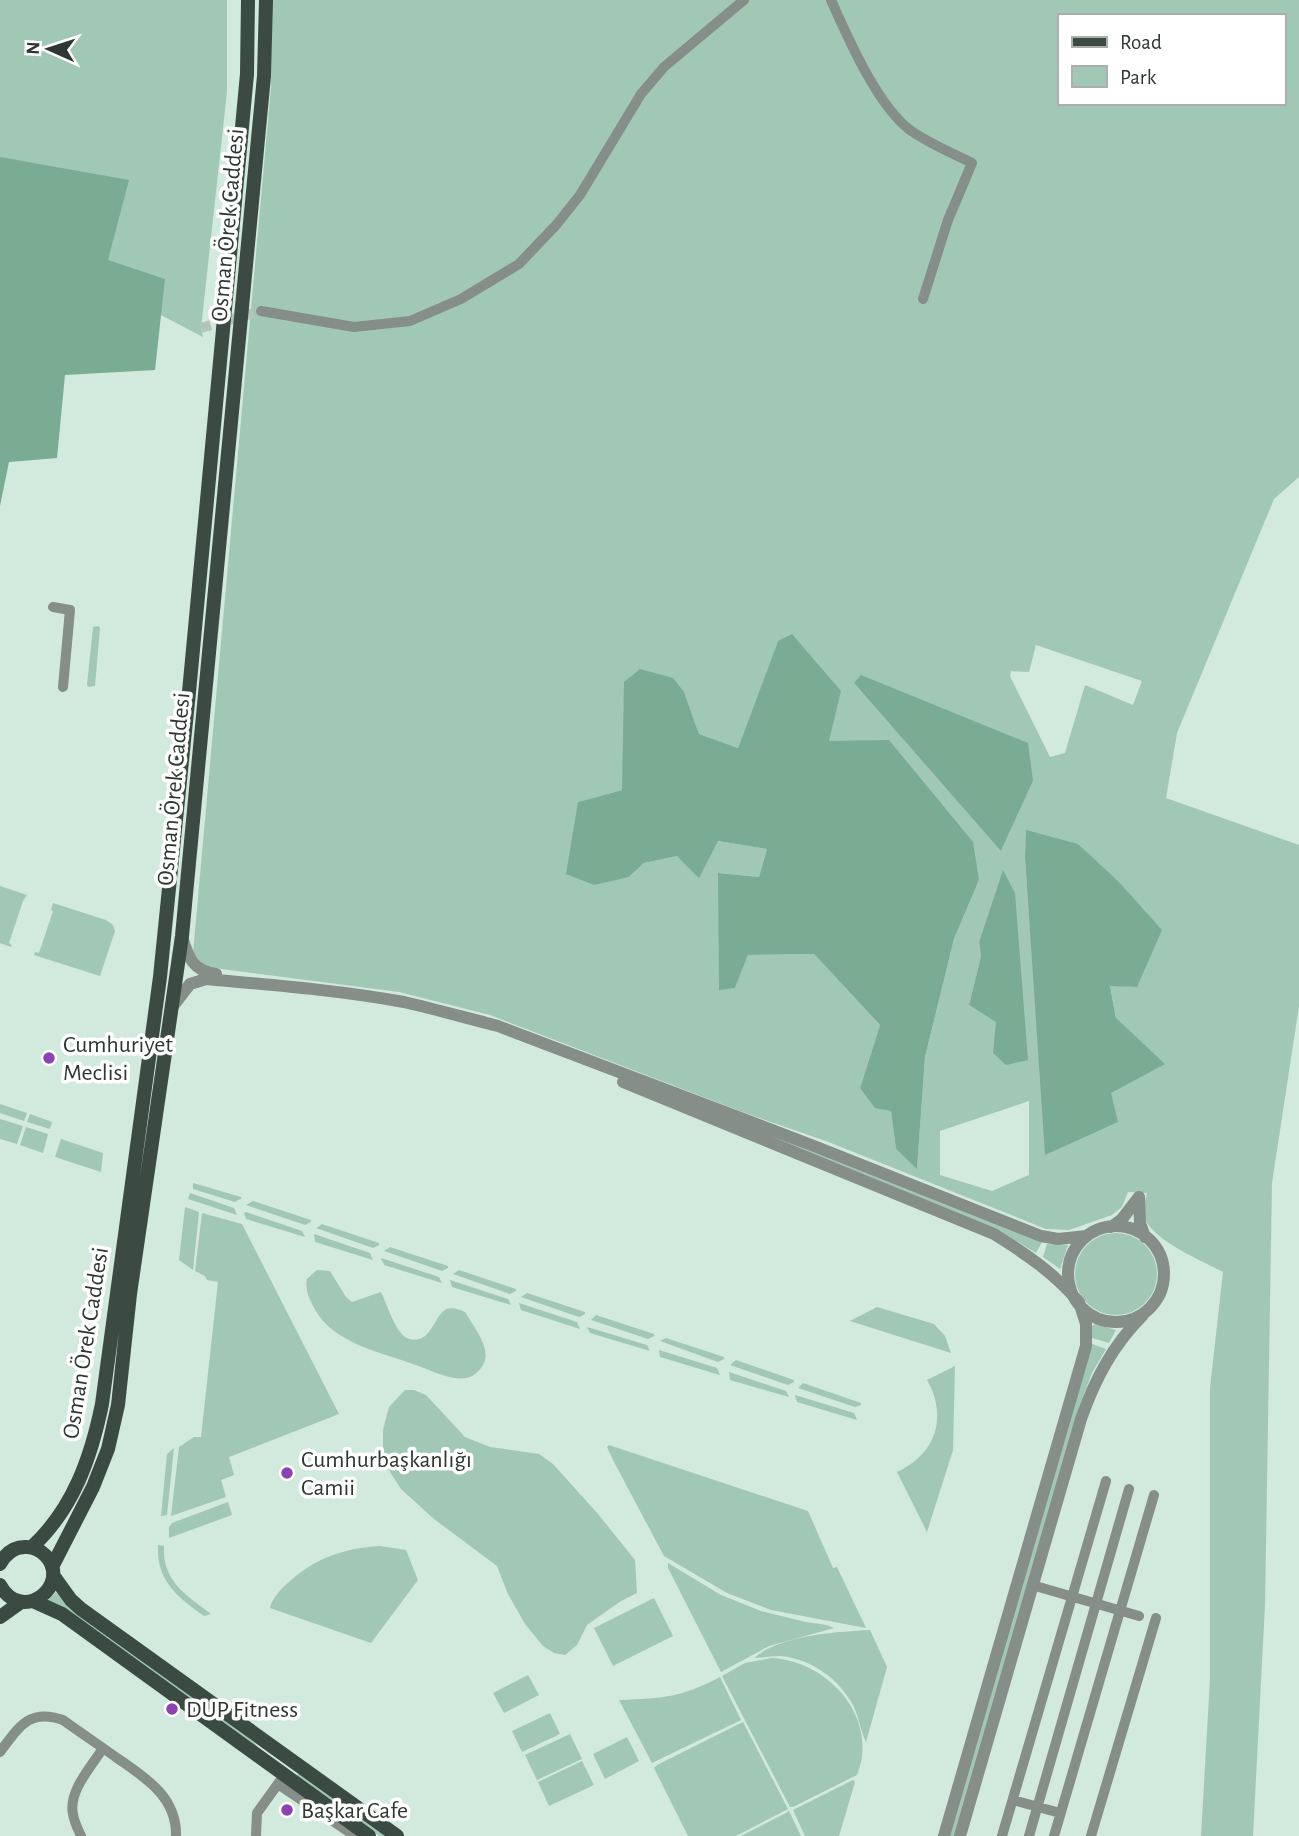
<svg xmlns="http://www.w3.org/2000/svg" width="1299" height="1836" font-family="'Alegreya Sans',sans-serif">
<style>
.green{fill:#a1c8b4;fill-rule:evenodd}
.forest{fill:#7aac93}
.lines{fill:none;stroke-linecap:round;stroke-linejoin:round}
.minor-tunnel{stroke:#b1c5bb;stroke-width:10;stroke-dasharray:10 5;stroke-linecap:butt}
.minor{stroke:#858e89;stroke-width:10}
.tertiary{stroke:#858e89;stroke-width:12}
.primary{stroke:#3b4a42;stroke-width:14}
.poi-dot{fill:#8d42b3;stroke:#fff;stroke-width:2.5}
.labels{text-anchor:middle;stroke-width:7;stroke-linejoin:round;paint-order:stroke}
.street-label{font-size:24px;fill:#2f3733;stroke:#fff}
.poi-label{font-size:24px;fill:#2f3733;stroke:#fff;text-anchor:start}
</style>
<rect width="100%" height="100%" fill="#d2e9dd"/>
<path class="green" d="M0,0h227v92l-26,236 2,9 -203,-106z
M272,0h1027v477l-25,22 -97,234 -11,65 133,47v161l-27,177 -7,422 -12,231h-52l9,-157v-291l13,-116c-21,-11 -66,-30 -77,-51 -4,-9 -1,-19 1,-28l-19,-1 -6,15 -10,8 -43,15 -23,-1 -220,-88 -81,-28 -255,-98 -91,-23 -193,-25 -13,-14 78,-866zM1059,16h224v87h-224zM778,641l51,101 150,138 -25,59 -29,118 -8,111 -21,-19 -5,-39 -31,-22 20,-63 -66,-71 -66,1 -13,33 -17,-115 41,4 8,-28 -49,-8 -41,15 -33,7 -15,14 -51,-75 44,-12 62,-98 15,42 39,14zM1036,645l106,36 -9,24 -48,-20 -20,68 -15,4 -40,-81 1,-5 18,1zM854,683l179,98 -32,70v-1zM1027,830l110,157 -27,-2 6,33 -5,75 -68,21 -18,-256zM1003,871l3,194 -9,-43 -28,-17 12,-49 -2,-14zM1029,1101v74l-37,16 -52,-16v-44z
M98,626l2,2 -5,58 -6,1 -2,-2 6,-58z
M0,886l27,9 -4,6 -14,42 3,2 -1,2 -11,-4z
M53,903l53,17 7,5 2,6 -15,45 -66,-21 1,-3 4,1 14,-42 -2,-1z
M622,1076l420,166 -6,11 -36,-22z
M0,1104l27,9 -3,8 -24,-8z
M30,1114l22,8 -2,7 -23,-7z
M0,1119l23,7 -6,18 -17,-5z
M26,1127l22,7 -5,19 -23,-8z
M61,1139l42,14 -2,19 -46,-15z
M193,1183l48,14 1,1 -7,4 -42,-13z
M190,1193l44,15 3,7 -49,-16z
M253,1201l58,19v2l-6,3 -59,-20z
M185,1207l14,5 -6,58 -14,-10z
M246,1212l56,19 3,6 -59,-18 -2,-6z
M202,1213l40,11 97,190 -110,43 5,18 -13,5 5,17 -55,19 8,-69 15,-10h7l17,-155 -11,-2 -2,-4 -10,-5z
M322,1224l57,19v2l-6,3 -57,-20z
M1075 1274a41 41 0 1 1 82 0a41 41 0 1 1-82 0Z
M314,1234l56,19 3,7 -58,-18z
M1047,1244l21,1 -8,24 -17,-12z
M390,1247l58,19v2l-6,3 -58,-20z
M381,1258l58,19 3,6 -58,-18z
M317,1270l13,1 16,26 6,5 29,-10c6,13 11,29 19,40 7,10 21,10 28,1 12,-14 12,-33 37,-21 7,12 24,33 20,48 -2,8 -11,17 -19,18 -16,3 -40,-10 -56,-15 -36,-13 -80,-21 -98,-59 -4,-8 -7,-16 -5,-25z
M459,1270l57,19v2l-6,3 -57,-20z
M450,1280l58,19 3,6 -59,-18z
M527,1293l58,19v2l-6,3 -58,-20z
M519,1303l58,19 3,7 -59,-19z
M877,1307l57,17 11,12 6,17 -101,-32z
M596,1315l58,19v2l-6,3 -57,-19z
M1095,1324l21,6 -7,13 -17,-5v-12z
M587,1327l60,18 3,6 -60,-18z
M666,1338l58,19v2l-6,3 -58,-21z
M1092,1344l14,5 -14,24 -12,31 -125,432h-6z
M659,1350l58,18 3,7 -60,-18z
M736,1360l58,20v2l-6,3 -58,-20z
M955,1366l-2,84 -26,82 -30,-60c39,-18 51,-55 30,-92z
M729,1372l57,19 3,6 -59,-17z
M803,1383l58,20v2l-6,2 -57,-19z
M405,1390h9l12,5 39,42 25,10 49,7 14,10 45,50 37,46 2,33 -16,8 -34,24 -10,20 -12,10 -11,-2 -11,-7 -18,-22 -17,-30 -11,-28 -63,-47 -33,-30 -18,-28v-31l6,-23z
M795,1395l59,18 3,7 -60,-18z
M609,1445l199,66 25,57 4,-1 29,61 -95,-18 -44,-17 -63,-37 -50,-94 -7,-15z
M174,1448l-7,67 -6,1 6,-62z
M228,1502l4,13 -63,23v-11l3,-4z
M158,1545l6,1c-2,35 22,49 47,68l-7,2c-27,-19 -48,-36 -46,-71z
M380,1546l26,4 12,30 -47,63 -101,-35c2,-10 11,-19 19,-26 26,-24 56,-34 91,-36z
M668,1563l53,32 40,16 45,11 21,3 7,3 -65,18 -48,26 -53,-104z
M56,1592l26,23 172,127 7,10 -214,-151z
M654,1598l19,38 -60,30 -19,-38z
M870,1630l17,37 -21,75c-5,-10 -7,-24 -12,-35 -14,-28 -43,-48 -73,-51 -10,0 -19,2 -27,2 26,-23 82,-26 116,-28z
M772,1658c56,3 108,60 85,117l-64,32h-3l-68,-131 23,-13z
M528,1675l11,20 -35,18 -11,-20z
M720,1677l21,43 -89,43 -33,-63c45,-2 61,-2 101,-23z
M550,1713l10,21 -38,18 -10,-21z
M743,1722l45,87 -52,27h-48l-34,-68 3,-3z
M570,1734l12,25 -45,21 -12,-25z
M627,1737l12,24 -34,18 -12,-25z
M582,1761l12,24 -45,21 -11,-24z
M298,1773l91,63h-10l-82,-60z
M853,1780l2,2 -16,54h-34l-12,-26z
M789,1811l12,25h-60l45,-23z"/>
<path class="forest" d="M0,157l129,23 -21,80 57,19 -10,91 -90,5 -8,83 -48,4 -9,44z
M792,634l49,57 -12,50 60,-1 84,102 6,38 -25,59 -29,118 -8,112 -21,-20 -5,-38 -16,-3 -15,-20 20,-63 -66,-71 -66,1 -13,33 -16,2 -1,-117 41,4 8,-28 -49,-8 -19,37 -22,-22 -33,7 -15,14 -35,8 -28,-11 12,-72 44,-12 2,-108 16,-13 33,9 11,14 15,42 39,14 40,-107z
M861,675l167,68 5,38 -32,70 -147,-168z
M1026,830l52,14 41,38 43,48 -25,57 -27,-1 6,32 49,46 -54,29 7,29 -73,33 -20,-297z
M1003,870l12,23 13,167 -22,5 -13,-12 3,-31 -27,-17 12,-49 -2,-14z"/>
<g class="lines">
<path class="minor-tunnel" d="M201,328l60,-17"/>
<path class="minor" d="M831,0c17,38 46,105 79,130 18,13 42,23 62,33l-24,57 -25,79
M261,311l93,16 56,-6 51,-22 58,-35 38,-40 23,-29 61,-101 23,-27 80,-67
M53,607l17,3 -7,77
M1032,1585l107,31
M0,1752c19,-25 29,-44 63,-32 18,13 36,25 54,38 29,20 60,39 59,78
M278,1784l77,52
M1013,1800l47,13
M81,1836c-3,-7 -7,-14 -8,-22 -5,-23 19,-48 30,-66
M256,1836l1,-23 23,-32
M1002,1836l104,-355
M1029,1836l100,-347
M1054,1836l100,-341
M1091,1836l65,-218"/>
<path class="tertiary" d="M182,937c6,20 11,34 34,37
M173,1006l17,-22 16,-5c66,6 132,11 198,23 31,7 62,16 94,24l316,120 227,90 17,3 29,-3
M623,1082l371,152c32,20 60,39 84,67
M1139,1197l1,26 5,14
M1068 1274a48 48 0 1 1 96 0a48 48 0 1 1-96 0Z
M1111,1227l11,-8 17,-22
M944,1836l142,-490v-22l-7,-22
M960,1836l121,-417c14,-40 32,-74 62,-104"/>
<path class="primary" d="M32,1547c41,-38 59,-89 70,-143l58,-427 29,-285 58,-618 1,-74
M0,1564c6,-11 14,-18 27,-17 7,0 14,4 19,9 26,29 -24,69 -46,29
M52,1567l41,-80 15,-38 10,-44 12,-111 52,-358 82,-860 2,-76
M53,1575l18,25 10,9 316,227
M33,1601l29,13 307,222
M0,1617l21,-15"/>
</g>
<g class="poi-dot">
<circle cx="49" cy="1058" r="7"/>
<circle cx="287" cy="1473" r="7"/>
<circle cx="172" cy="1709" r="7"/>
<circle cx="287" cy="1810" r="7"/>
</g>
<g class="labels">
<g class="street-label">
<text transform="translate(227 225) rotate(-85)" y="8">Osman Örek Caddesi</text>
<text transform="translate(173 789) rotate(-85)" y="8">Osman Örek Caddesi</text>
<text transform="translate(85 1343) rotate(-81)" y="8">Osman Örek Caddesi</text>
</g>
<g class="poi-label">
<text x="63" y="1052">Cumhuriyet<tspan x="63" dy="28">Meclisi</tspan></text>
<text x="301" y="1467">Cumhurbaşkanlığı<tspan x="301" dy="28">Camii</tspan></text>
<text x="186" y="1717">DUP Fitness</text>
<text x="301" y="1818">Başkar Cafe</text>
</g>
</g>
<rect x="1058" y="14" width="228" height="91" fill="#ffffff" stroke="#acafad" stroke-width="2"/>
<rect x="1072" y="37" width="35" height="10" fill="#3b4a42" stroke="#acafad" stroke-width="2"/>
<text x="1120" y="49" font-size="21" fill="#2f3733">Road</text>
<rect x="1072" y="66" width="35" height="21" fill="#a1c8b4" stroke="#acafad" stroke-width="2"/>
<text x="1120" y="84" font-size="21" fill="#2f3733">Park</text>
<g transform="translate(49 49) rotate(273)" stroke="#ffffff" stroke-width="5" paint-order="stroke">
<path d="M0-5L12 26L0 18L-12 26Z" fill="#2f3733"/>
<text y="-10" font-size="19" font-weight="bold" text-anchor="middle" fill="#2f3733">N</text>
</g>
</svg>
